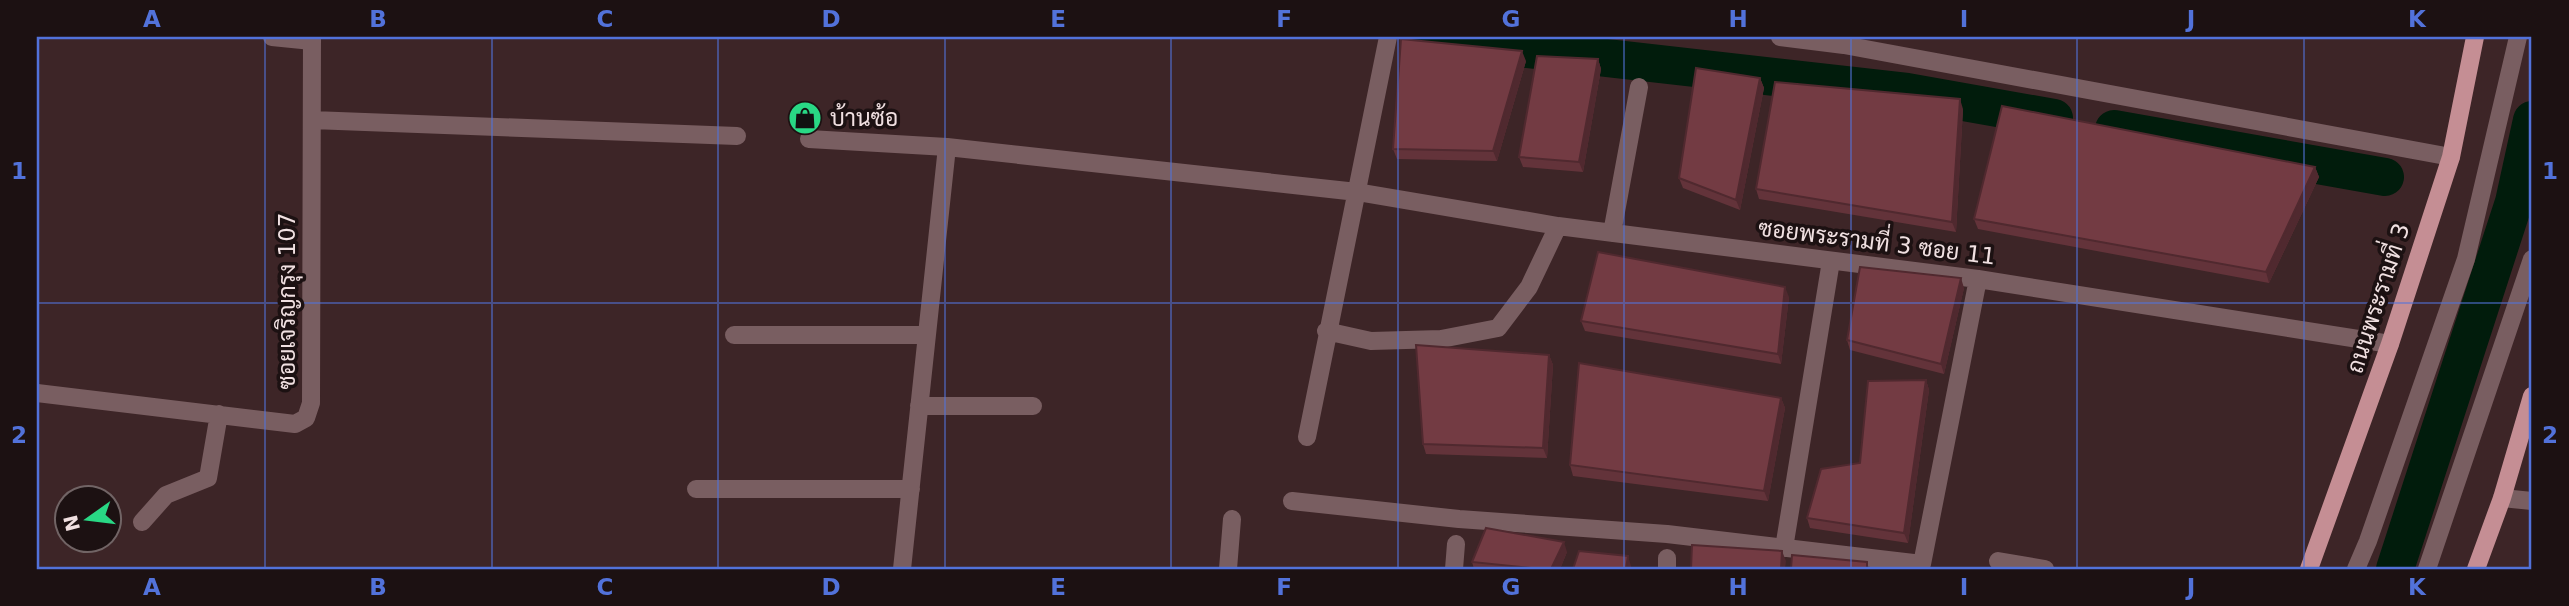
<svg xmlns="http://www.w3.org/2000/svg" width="2569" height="606" font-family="'DejaVu Sans',Sarabun,sans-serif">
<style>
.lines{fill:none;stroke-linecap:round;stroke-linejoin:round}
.canal{stroke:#011c0c;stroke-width:38}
.minor{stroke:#795e61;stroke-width:18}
.major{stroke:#c58e94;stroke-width:18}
.wall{fill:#63333a}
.shaded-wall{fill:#50292f}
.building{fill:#733b43;stroke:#50292f;stroke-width:2}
.grid{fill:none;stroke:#5272da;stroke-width:2;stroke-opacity:0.55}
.labels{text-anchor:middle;stroke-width:7;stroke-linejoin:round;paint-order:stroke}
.poi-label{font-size:23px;fill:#f0e0e1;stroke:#1c1112;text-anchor:start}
.street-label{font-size:23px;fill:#f0e0e1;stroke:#1c1112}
.neatline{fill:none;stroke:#5272da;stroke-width:2.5}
.grid-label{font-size:23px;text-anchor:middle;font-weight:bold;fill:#5272da}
</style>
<rect width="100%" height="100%" fill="#3d2527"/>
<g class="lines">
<path class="canal" d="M1422,37l485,55 147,26
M2114,129l271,48
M2395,569l119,-367 18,-82"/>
<path class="minor" d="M272,37l40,4
M1780,37l64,8 607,112
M312,120l425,16
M809,139l138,8 410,45 201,34 420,53 412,65
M1612,233l27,-146
M1326,331l45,10 70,-2 57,-11 31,-41 29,-61
M734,335h193
M37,393l258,31 11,-6 5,-15 1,-366
M919,406h114
M1307,437l81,-400
M696,489h215
M2502,498l30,3
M1292,501l167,18 208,15 255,30 56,-285
M142,522l24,-27 42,-17 11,-64
M1784,548l47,-287
M1998,561l47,8
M902,569l45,-422
M1228,569l4,-50
M1454,569l2,-25
M1667,569v-11
M2356,569l12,-28 98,-282 52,-222
M2427,569l105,-310"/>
<path class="major" d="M2309,569l81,-225 61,-187 24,-120
M2476,569l26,-71 30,-102"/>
</g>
<path class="wall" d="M1598,59l3,10 -18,103 -60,-5 -4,-10z
M1526,61l-29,100 -100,-2 -4,-10z
M1760,78l4,10 -24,122 -57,-22 -4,-10z
M1963,109l-7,123 -197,-33 -3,-10z
M2315,167l4,10 -50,106 -291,-54 -4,-10z
M1964,288l-20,86 -94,-24 -3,-10z
M1789,297l-8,67 -196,-33 -4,-10z
M1549,355l4,10 -6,93 -121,-4 -3,-10z
M1926,380l3,10 -21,153 -98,-15 -3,-10 53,-55z
M1781,398l4,10 -17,93 -195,-25 -3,-11z
M1567,552l-7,17h-86l-2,-7z"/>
<path class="shaded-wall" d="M1522,51l4,10 -29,100 -4,-10z
M1598,59l3,10 -18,103 -4,-10z
M1760,78l4,10 -24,122 -4,-10z
M1960,99l3,10 -7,123 -4,-10z
M2315,167l4,10 -50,106 -3,-11z
M1961,278l3,10 -20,86 -3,-10z
M1785,287l4,10 -8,67 -3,-10z
M1549,355l4,10 -6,93 -4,-10z
M1926,380l3,10 -21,153 -4,-10z
M1781,398l4,10 -17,93 -4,-10z
M1564,542l3,10 -7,17h-9z
M1782,551l4,10 -1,8h-4z
M1628,556l3,10v3h-5z"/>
<path class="building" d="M1401,39l121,12 -29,100 -100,-2z
M1537,56l61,3 -19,103 -60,-5z
M1696,68l64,10 -24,122 -57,-22z
M1775,82l185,17 -8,123 -196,-33z
M2002,106l313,61 -49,105 -292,-53z
M1598,252l187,35 -7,67 -197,-33z
M1860,267l101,11 -20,86 -94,-24z
M1416,345l133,10 -6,93 -120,-4z
M1579,363l202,35 -17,93 -194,-26z
M1926,380l-22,153 -97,-15 14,-49 39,-6 8,-82z
M1486,528l78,14 -13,27h-11l-68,-7z
M1692,545l90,6 -1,18h-90z
M1579,551l49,5 -2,13h-53z
M1792,555l75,7v7h-76z"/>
<path class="grid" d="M265,37v532M492,37v532M718,37v532M945,37v532M1171,37v532M1398,37v532M1624,37v532M1851,37v532M2077,37v532M2304,37v532M37,303h2495"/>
<defs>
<symbol id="shop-disc" viewBox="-11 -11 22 22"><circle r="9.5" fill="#29d885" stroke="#1c1112"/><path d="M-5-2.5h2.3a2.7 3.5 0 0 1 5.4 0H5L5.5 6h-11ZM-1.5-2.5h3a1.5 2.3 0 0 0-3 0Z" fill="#111"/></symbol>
</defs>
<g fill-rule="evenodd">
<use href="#shop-disc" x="786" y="99" width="38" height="38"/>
</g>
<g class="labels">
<g class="poi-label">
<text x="830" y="126">บ้านซ้อ</text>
</g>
<g class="street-label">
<text transform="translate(1877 242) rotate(7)" y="8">ซอยพระรามที่ 3 ซอย 11</text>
<text transform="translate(2378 298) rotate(-72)" y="8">ถนนพระรามที่ 3</text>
<text transform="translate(287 301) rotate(-90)" y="8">ซอยเจริญกรุง 107</text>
</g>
</g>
<rect width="2569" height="606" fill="none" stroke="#1c1112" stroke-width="77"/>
<g transform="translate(88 519) rotate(256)"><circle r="33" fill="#1c1112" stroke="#716465" stroke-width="2"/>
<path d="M0-5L12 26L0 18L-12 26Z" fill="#29d885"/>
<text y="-10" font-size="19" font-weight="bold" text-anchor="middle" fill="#f0e0e1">N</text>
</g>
<rect x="38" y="38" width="2492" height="530" class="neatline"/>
<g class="grid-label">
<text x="152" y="27">A</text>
<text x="378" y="27">B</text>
<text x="605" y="27">C</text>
<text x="831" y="27">D</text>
<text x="1058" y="27">E</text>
<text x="1284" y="27">F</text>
<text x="1511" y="27">G</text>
<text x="1738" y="27">H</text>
<text x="1964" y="27">I</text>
<text x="2191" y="27">J</text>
<text x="2417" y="27">K</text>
<text x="19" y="179">1</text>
<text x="2550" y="179">1</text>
<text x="19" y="443">2</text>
<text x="2550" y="443">2</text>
<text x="152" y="595">A</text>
<text x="378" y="595">B</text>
<text x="605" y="595">C</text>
<text x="831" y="595">D</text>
<text x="1058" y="595">E</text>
<text x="1284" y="595">F</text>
<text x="1511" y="595">G</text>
<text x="1738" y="595">H</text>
<text x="1964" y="595">I</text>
<text x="2191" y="595">J</text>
<text x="2417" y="595">K</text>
</g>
</svg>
